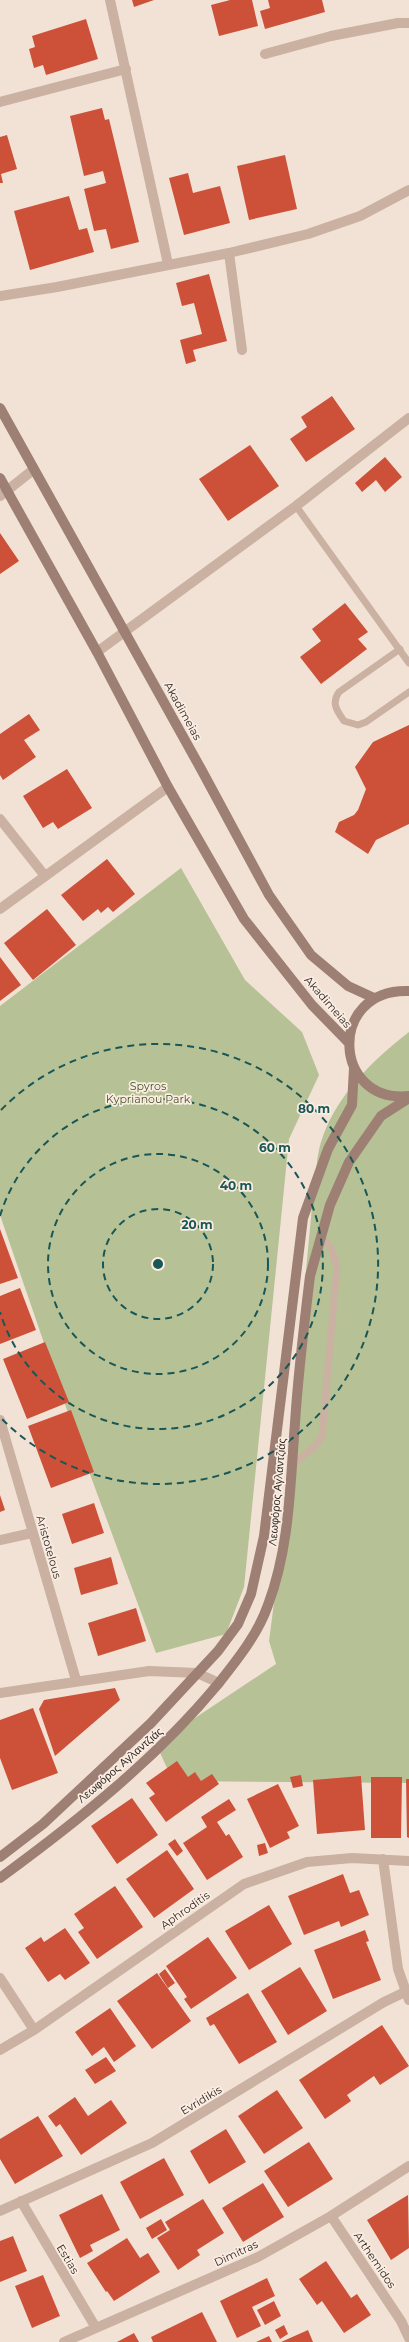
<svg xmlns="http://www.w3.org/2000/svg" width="409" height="2342" font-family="Montserrat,sans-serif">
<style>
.green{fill:#b6c195}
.building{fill:#cd5139}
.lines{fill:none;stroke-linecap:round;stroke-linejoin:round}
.service{stroke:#cab1a1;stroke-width:7}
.minor{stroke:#cab1a1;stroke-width:10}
.secondary{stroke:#9e7f73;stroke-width:10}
.ring{fill:none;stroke:#185756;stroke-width:2;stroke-dasharray:7 5}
.labels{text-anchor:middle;stroke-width:3.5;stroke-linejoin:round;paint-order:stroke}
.street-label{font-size:11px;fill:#342825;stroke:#faede2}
.park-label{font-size:11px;fill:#475327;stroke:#faede2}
.centre{fill:#185756;stroke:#faede2;stroke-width:2}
.ring-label{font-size:12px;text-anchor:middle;font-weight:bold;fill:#185756;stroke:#faede2;stroke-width:3.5;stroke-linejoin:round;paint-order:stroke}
</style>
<rect width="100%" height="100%" fill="#f2e2d6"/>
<path class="green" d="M181,868l64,112 57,52 17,43 -30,64 -45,448 -18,47 -70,19 -79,-214 -77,-224v-209z
M409,1032v751l-236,-2 -17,-37 120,-80 -7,-23 8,-61 36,-384c3,-19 3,-42 10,-60 16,-43 50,-76 86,-104z"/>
<path class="building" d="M132,0h22l-20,7z
M230,0h22l6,26 -39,10 -8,-31z
M268,0h54l3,12 -60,17 -5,-18 10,-3z
M86,19l12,40 -52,16 -3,-10 -9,3 -5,-19 6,-2 -3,-11z
M102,108l3,12 4,-1 30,123 -28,7 -5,-20 -12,2 -10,-42 22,-6 -3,-12 -19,5 -14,-60z
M7,135l10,34 -16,5 2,9h-3v-46z
M285,155l12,54 -48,11 -12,-54z
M188,173l5,20 27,-7 10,37 -46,12 -15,-57z
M69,196l10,34 8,-2 7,24 -64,18 -16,-59z
M209,274l18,67 -34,9 3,11 -10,3 -6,-24 22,-6 -8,-31 -12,3 -6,-23z
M332,396l23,33 -49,33 -16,-23 17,-12 -6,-10z
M250,445l29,41 -51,35 -29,-42z
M385,457l17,20 -17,15 -9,-12 -14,12 -7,-9z
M0,533l19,28 -19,13z
M345,603l23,29 -10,7 9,10 -46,35 -21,-27 21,-16 -9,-12z
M29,714l11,16 -16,10 12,17 -33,23 -3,-5v-41z
M409,725v99l-33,16 -8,14 -33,-22 4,-10 15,-7 4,-5 8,-21 -11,-22 18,-25z
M67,769l25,39 -34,21 -5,-7 -10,6 -20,-32z
M107,859l28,35 -22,18 -5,-5 -7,6 -3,-4 -15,12 -22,-26z
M47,909l29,36 -43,35 -29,-37z
M0,957l21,28 -21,16z
M0,1229l18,49 -18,6z
M20,1288l16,42 -36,14v-48z
M45,1342l24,60 -42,17 -24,-60z
M71,1410l23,62 -43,16 -23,-62z
M0,1495l5,15 -5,2z
M94,1503l10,30 -32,11 -10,-30z
M111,1557l7,27 -37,11 -7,-27z
M136,1608l10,33 -48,15 -10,-33z
M115,1688l5,12 -65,56 -16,-47 5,-9z
M33,1708l25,65 -46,17 -12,-32v-38z
M177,1761l11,16 7,-5 6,9 11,-7 7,10 -53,38 -17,-24 6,-4 -9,-11z
M301,1775l2,11 -10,2 -3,-11z
M361,1776l4,54 -48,4 -4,-54z
M371,1777h31l-1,61h-30z
M406,1779h3v59l-2,-1z
M278,1784l21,42 -12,6 3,6 -20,10 -23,-49z
M132,1798l26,37 -41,29 -26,-38z
M229,1799l7,11 -19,12 9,14 3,-2 14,23 -36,23 -24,-37 24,-16 -6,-10z
M175,1839l8,12 -6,5 -9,-12z
M265,1843l3,10 -9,3 -2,-11z
M167,1850l27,39 -40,29 -28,-39z
M343,1874l7,19 9,-3 10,25 -28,12 -2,-6 -35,14 -16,-39z
M115,1886l28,41 -46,32 -19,-27 6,-4 -10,-14z
M269,1905l23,39 -43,26 -24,-39z
M65,1928l25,35 -25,17 -5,-6 -12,8 -23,-34 16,-11 3,5z
M365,1930l4,11 -3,1 15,38 -48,19 -19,-49z
M208,1937l29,41 -46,31 -7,-10 3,-2 -21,-31z
M300,1967l27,44 -39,24 -27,-44z
M165,1969l10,14 -7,5 -9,-14z
M157,1973l34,48 -39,28 -35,-48z
M248,1993l29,49 -38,22 -25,-40 -4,2 -4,-8z
M110,2008l26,38 -22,16 -10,-15 -12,9 -17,-24z
M382,2025l27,41 -29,19 -6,-9 -27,19 4,6 -26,18 -26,-39z
M106,2057l10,14 -21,13 -10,-14z
M277,2090l26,38 -39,26 -26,-38z
M75,2097l13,19 23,-16 16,23 -46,32 -21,-31 -4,3 -8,-11z
M38,2116l25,40 -48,28 -15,-25v-20z
M226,2129l20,33 -37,22 -19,-33z
M309,2142l24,37 -45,28 -24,-36z
M164,2158l20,37 -44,24 -20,-37z
M263,2183l21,34 -41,25 -21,-34z
M102,2194l18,36 -30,15 3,6 -13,7 -21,-43z
M408,2195l1,53 -18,12 -24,-40z
M203,2199l21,34 -27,17 3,5 -22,15 -21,-32 13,-8 -5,-8z
M161,2219l6,11 -15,9 -6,-11z
M13,2236l14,35 -27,11v-41z
M127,2238l13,20 8,-5 12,19 -46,29 -7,-10 -1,1 -19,-29z
M326,2261l25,37 6,-4 14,21 -27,18 -22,-32 -5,4 -18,-26z
M43,2275l17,41 -28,12 -17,-42z
M267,2278l8,18 -23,11 9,19 -24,12 -17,-37z
M274,2301l7,15 -16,9 -8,-15z
M202,2312l15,30h-64l-2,-5z
M284,2325l4,9 -8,5 -5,-9z
M308,2330l5,12h-32z
M134,2333l5,9h-22z
M269,2336l3,6h-16z"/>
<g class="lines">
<path class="service" d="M296,506l113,157
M400,649l-61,43c-8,11 -2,19 5,29l14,4 8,-3 43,-30
M292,1465l24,-20 6,-9 15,-170 -7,-20 -10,-11"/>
<path class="minor" d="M110,0l58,264
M265,54l66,-18 67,-13h11
M0,102l126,-33
M229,253l13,97
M0,296l57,-9 172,-34 79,-19 52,-18 49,-26
M0,496l33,-26
M97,652l199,-146 113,-88
M0,819l45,57
M0,909l168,-122
M0,1420l76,260
M0,1540l32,-7
M0,1693l149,-22 48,2 22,10
M383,1859l15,110 11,31
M0,1978l34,52
M0,2050l34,-20 210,-146 63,-22 45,-4 57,3
M21,2201l75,127
M0,2211l152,-68 232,-141 21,-10
M331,2216l70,105 8,17
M64,2342l194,-85 73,-41 78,-50"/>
<path class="secondary" d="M0,408l201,361 68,126 42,60 37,31 26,12
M0,478l97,174 71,135 76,132 68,86 37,38
M409,991c-82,-3 -77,113 0,105
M0,1857l43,-33 108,-101 67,-72 20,-27 13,-30 13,-58 39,-318 25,-69 24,-44 2,-37
M0,1878c79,-58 156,-119 218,-194 19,-24 40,-50 50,-79 22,-59 22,-120 27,-182 3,-49 9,-98 15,-147l20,-71 19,-43 32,-46 28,-18"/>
</g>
<g class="ring">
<circle cx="158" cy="1264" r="55"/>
<circle cx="158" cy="1264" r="110"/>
<path d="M0 1216A165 165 0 1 1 0 1312"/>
<path d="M1 1110A220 220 0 1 1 1 1418"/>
</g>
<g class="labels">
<g class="street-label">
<text transform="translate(183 711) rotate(61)" y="4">Akadimeias</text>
<text transform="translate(328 1002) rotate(49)" y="4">Akadimeias</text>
<text transform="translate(277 1492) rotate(-85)" y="4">Λεωφόρος Αγλαντζιάς</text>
<text transform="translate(49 1547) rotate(74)" y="4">Aristotelous</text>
<text transform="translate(120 1765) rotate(-41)" y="4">Λεωφόρος Αγλαντζιάς</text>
<text transform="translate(185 1910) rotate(-35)" y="4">Aphroditis</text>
<text transform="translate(201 2100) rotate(-31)" y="4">Evridikis</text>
<text transform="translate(236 2253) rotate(-25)" y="4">Dimitras</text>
<text transform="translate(68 2259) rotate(59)" y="4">Estias</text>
<text transform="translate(375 2260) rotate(56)" y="4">Arthemidos</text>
</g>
<g class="park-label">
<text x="148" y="1090">Spyros<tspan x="148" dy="13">Kyprianou Park</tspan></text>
</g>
</g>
<circle cx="158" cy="1264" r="6" class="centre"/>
<g class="ring-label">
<text x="314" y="1113">80 m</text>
<text x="275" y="1152">60 m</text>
<text x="236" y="1190">40 m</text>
<text x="197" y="1229">20 m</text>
</g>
</svg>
